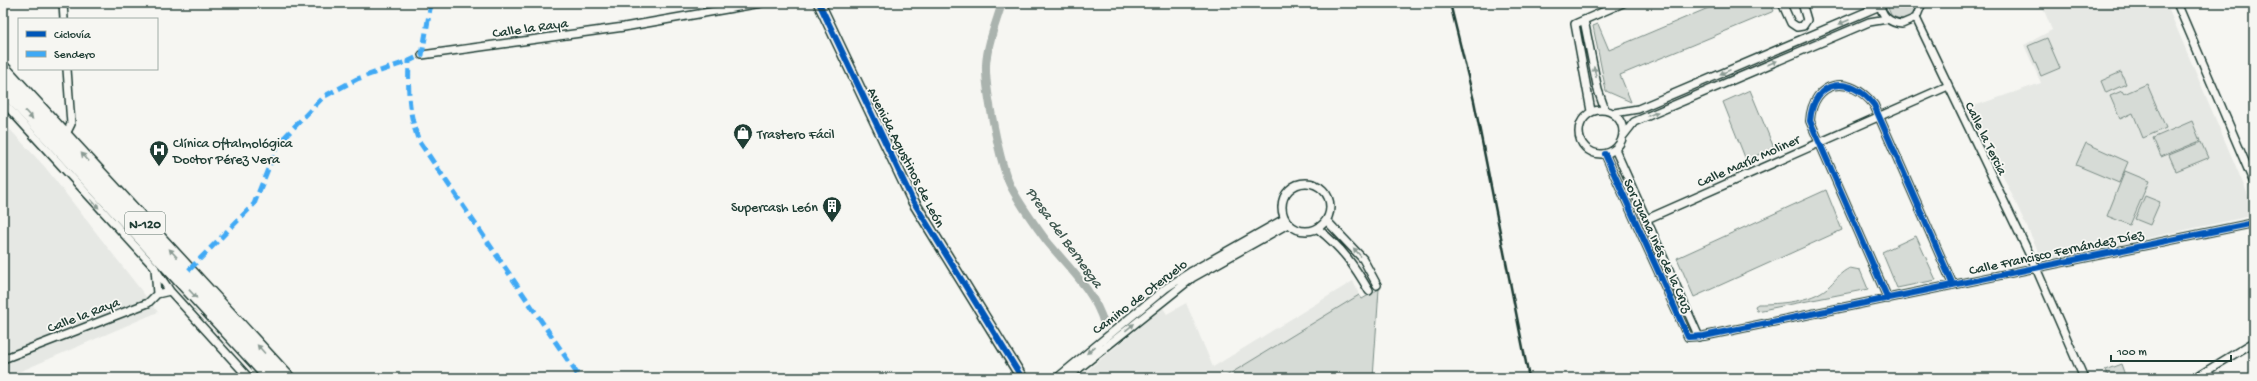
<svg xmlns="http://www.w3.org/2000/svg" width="2257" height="381" font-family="'Gochi Hand',sans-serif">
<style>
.built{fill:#e6e8e4}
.green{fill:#d6dbd6;stroke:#7a8c85}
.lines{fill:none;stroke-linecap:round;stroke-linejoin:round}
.canal{stroke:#aab3ae;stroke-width:8}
.street-casing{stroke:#1f3d34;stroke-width:10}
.secondary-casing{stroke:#1f3d34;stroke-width:13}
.highway-casing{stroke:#1f3d34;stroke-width:17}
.street{stroke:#f6f6f2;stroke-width:7}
.secondary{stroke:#f6f6f2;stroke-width:10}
.highway{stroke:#f6f6f2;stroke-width:14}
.rail{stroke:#1f3d34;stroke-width:2.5}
.quiet{stroke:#3fa9f5;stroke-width:5;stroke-dasharray:10 5;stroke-linecap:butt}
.cycleway-casing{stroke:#f6f6f2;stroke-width:8}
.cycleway{stroke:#0057b8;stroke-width:6}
.oneway{fill:#8a9a93}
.labels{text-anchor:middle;stroke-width:3.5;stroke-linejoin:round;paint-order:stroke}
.shield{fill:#f6f6f2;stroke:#60746d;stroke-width:1}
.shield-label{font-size:13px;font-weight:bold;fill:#1f3d34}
.street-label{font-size:14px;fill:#1f3d34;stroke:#f6f6f2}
.poi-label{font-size:14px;fill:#1f3d34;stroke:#f6f6f2;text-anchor:start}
.water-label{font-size:15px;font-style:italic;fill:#425a52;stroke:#f6f6f2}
</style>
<rect width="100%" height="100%" fill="#f6f6f2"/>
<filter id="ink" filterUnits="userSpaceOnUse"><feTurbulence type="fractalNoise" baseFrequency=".025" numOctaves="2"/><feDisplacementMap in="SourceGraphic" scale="8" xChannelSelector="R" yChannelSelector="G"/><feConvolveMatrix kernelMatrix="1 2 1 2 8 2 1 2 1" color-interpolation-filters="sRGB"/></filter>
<g filter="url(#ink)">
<path class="built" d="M2041,3h125l88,206 -3,7 -202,43 -9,-4 -69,-148 70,-24 -17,-38 28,-15z
M3,122l42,45 113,145 -153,66h-2z
M1353,281l8,18 18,-10 -6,89h-295l85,-70 4,6 19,-11 27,64z"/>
<path class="green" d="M1720,3h50l4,8 -154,64 11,27 -25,-11 -13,-65 5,-2 11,26z
M1886,3h32c-2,14 -15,20 -27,12z
M2047,38l13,30 -19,8 -13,-30z
M2121,72l5,12 -20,9 -5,-12z
M2147,84l19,44 -23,10 -10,-25 -13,6 -10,-23 12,-5 2,3z
M1750,90l24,58 -28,12 -23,-58z
M2192,121l8,20 -39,16 -8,-19z
M2201,142l7,16 -32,13 -7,-16z
M2086,143l42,19 -9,21 -43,-18z
M2125,171l24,10 -19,44 -23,-9z
M1826,190l16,40 -148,67 -17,-39z
M2145,196l15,6 -10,23 -15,-6z
M1916,236l20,44 -39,8 -15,-36z
M1850,268l10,2 8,19 -111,22 -2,-5 3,-2c22,0 52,-2 69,-16 8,-7 13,-16 23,-20z
M1379,289l-6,89h-150l136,-83 3,4z
M2121,364l5,14h-17l-4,-8z"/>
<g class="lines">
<path class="canal" d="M1002,3c-6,20 -15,41 -16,62 -1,23 14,101 25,122 8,15 24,38 35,53 21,26 49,51 58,84"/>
<defs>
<path id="street" d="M63,3l1,16
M1782,3l9,20 6,4 6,-1 4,-6 -5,-17
M1880,3c1,13 10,20 22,21l14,-6 6,-15
M2177,3l77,180
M1916,18l120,250 48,110
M1584,20l39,-17
M422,55l202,-28 137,-24
M3,102l152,166 2,26
M1579 132a22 22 0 1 1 44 0a22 22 0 1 1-44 0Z
M1591,111l-16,-87 9,-4 14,70 7,20
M1614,113l24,-4 242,-103
M65,136l6,-12 -4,-55
M1623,136l11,-14 235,-100 18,-3
M1615,149l84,188
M1605,154l83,183 16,-1 550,-113
M1282 207a24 24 0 1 1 48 0a24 24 0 1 1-48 0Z
M1647,219l301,-133
M1327,221l36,38 14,26
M1318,229c24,19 36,36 51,62
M155,269l15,22 79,87
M1888,299l-78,-178c3,-42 40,-47 64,-16l79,180
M3,359l145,-56 9,-9 13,-3
M2200,375l54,-33
M1057,378l109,-90 26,-17 92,-52
M1067,378l125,-100 96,-54"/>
<path id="secondary" d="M819,3l94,198 109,177"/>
<path id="highway" d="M3,69l284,309
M3,87l268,291"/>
</defs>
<use href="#street" class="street-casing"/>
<use href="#secondary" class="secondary-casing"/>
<use href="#highway" class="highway-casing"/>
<use href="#street" class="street"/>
<use href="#secondary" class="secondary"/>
<use href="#highway" class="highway"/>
<path class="rail" d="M1450,3l24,98 55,277"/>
<path class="quiet" d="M431,3l-9,52 -13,6c-1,29 -1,52 10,80l161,237
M189,270l65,-66 24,-60 45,-47 34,-18 52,-18"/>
<defs>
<path id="cycleway" d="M819,3l94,198 109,177
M1605,154l83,183 16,-1 550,-113
M1888,299l-78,-178c3,-42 40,-47 64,-16l79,180"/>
</defs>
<use href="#cycleway" class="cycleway-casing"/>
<use href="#cycleway" class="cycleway"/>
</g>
<defs><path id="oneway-solid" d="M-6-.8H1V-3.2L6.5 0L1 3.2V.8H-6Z"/></defs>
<g class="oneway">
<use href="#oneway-solid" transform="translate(1844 22) rotate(157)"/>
<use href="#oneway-solid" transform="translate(1772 63) rotate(-23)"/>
<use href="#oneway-solid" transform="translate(1595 72) rotate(-102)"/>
<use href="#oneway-solid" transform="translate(1725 72) rotate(157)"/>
<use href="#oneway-solid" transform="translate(1653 114) rotate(-23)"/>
<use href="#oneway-solid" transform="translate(29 115) rotate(47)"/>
<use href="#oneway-solid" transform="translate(85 157) rotate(-133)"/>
<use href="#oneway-solid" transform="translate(95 204) rotate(47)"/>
<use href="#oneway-solid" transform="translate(1357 252) rotate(-132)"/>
<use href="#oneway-solid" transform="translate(173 253) rotate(-133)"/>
<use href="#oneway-solid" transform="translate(193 294) rotate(47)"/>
<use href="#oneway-solid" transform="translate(1130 327) rotate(-39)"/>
<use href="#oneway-solid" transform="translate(261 349) rotate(-132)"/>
<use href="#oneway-solid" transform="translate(1091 350) rotate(140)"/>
</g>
</g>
<defs>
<symbol id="shop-pin" viewBox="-11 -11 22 30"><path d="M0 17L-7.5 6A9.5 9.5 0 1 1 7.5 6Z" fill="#1f3d34" stroke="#f6f6f2"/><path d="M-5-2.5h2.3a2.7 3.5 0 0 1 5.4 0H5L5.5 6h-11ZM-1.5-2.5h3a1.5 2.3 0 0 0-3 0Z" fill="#fff"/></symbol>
<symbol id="hospital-pin" viewBox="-11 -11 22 30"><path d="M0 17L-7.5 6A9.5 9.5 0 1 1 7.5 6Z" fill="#1f3d34" stroke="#f6f6f2"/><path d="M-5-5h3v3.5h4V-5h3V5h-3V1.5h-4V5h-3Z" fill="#fff"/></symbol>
<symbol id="building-pin" viewBox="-11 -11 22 30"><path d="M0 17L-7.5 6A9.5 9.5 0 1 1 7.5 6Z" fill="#1f3d34" stroke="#f6f6f2"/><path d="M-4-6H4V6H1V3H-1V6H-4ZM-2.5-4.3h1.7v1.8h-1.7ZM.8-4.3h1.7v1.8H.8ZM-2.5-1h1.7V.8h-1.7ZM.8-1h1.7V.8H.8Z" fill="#fff"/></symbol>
</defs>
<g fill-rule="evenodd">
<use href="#shop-pin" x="732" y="122" width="22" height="30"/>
<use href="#hospital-pin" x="148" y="139" width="22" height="30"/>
<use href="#building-pin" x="821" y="195" width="22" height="30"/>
</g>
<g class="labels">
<rect class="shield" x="125" y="212" width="40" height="22" rx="3"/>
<g class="shield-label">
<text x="145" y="228">N-120</text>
</g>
<g class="street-label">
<text transform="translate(530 27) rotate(-8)" y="5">Calle la Raya</text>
<text transform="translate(1987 138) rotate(64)" y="5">Calle la Tercia</text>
<text transform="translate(907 157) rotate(63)" y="5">Avenida Agustinos de León</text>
<text transform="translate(1748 160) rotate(-24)" y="5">Calle María Moliner</text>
<text transform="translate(1659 245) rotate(65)" y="5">Sor Juana Inés de la Cruz</text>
<text transform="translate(2056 251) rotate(-12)" y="5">Calle Francisco Fernández Díez</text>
<text transform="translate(1139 296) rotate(-37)" y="5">Camino de Oteruelo</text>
<text transform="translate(83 314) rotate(-21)" y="5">Calle la Raya</text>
</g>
<g class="poi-label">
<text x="757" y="138">Trastero Fácil</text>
<text x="173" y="147">Clínica Oftalmológica<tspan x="173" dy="16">Doctor Pérez Vera</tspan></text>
<text x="818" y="211" text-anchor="end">Supercash León</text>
</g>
<g class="water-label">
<text transform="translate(1065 237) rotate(54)" y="5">Presa del Bernesga</text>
</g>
</g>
<rect width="2257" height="381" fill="none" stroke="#f6f6f2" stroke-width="16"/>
<rect x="8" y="8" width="2241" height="365" fill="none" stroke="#1f3d34" stroke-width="1.5" filter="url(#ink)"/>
<rect x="18" y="18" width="140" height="52" fill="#f6f6f2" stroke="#a0aca6"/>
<rect x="26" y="31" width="20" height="6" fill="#0057b8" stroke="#a0aca6"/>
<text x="54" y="38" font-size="12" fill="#1f3d34">Ciclovía</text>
<rect x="26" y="51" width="20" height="6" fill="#3fa9f5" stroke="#a0aca6"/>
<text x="54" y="58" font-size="12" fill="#1f3d34">Sendero</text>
<path d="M2111 355v6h120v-6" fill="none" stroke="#1f3d34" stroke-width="2"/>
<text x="2117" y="355" font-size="12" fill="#1f3d34" stroke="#f6f6f2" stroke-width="3" paint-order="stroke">100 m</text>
</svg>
